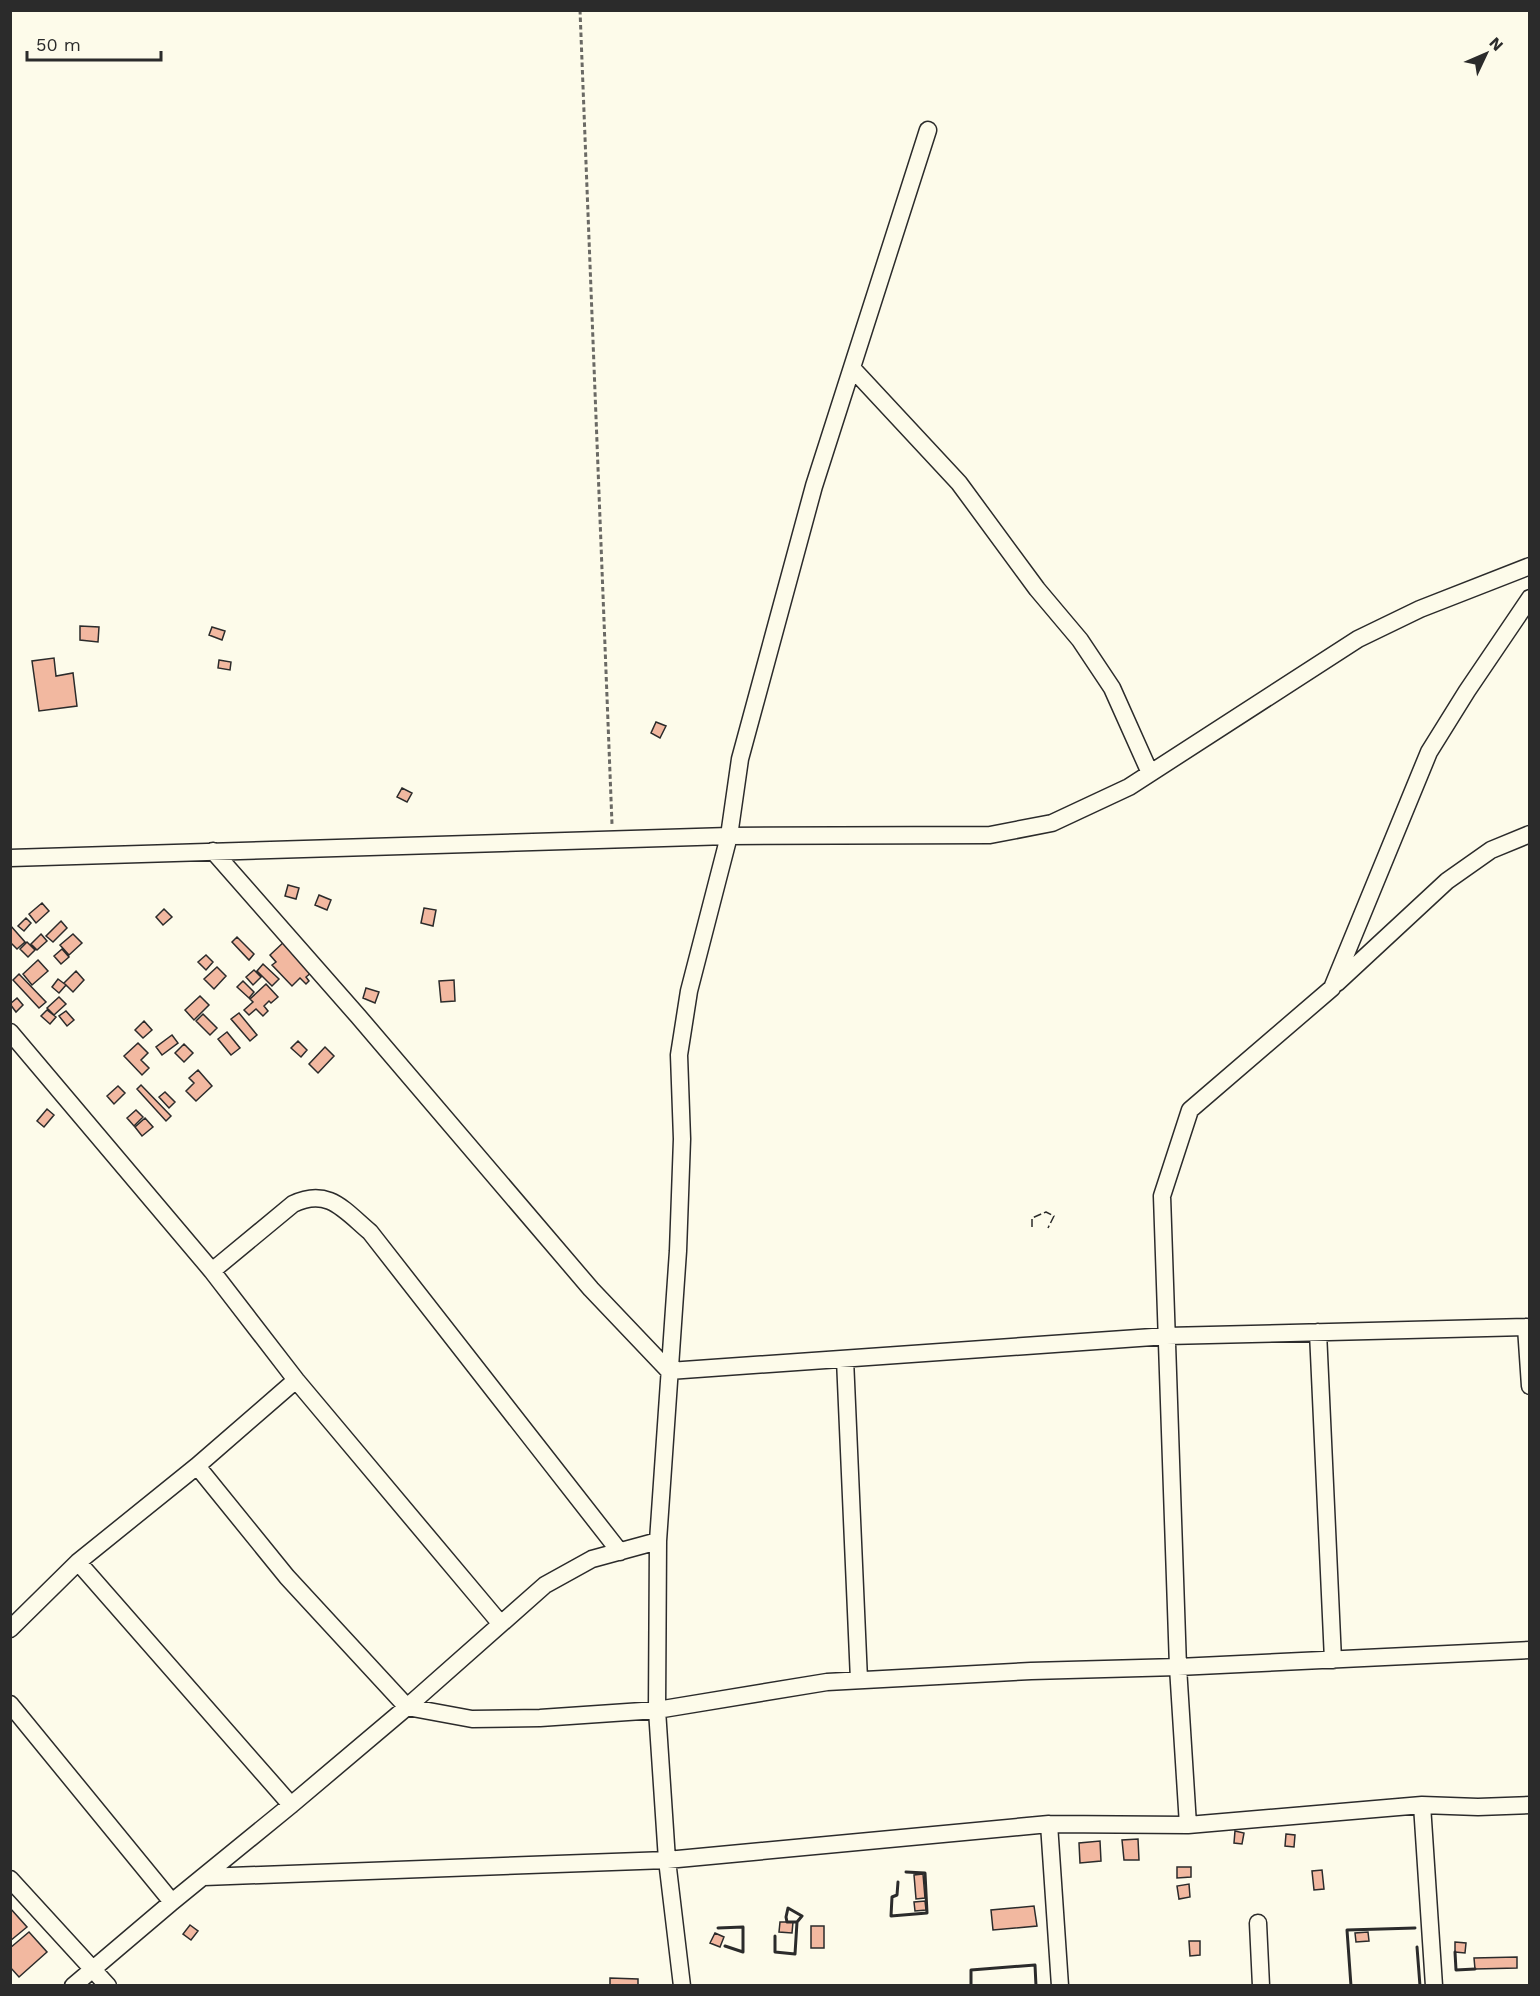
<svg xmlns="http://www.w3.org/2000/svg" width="1540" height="1996" font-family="'Work Sans',sans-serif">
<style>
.building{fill:#f2b8a0;stroke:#2b2b2b;stroke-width:1.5}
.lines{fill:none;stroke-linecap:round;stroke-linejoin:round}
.street-casing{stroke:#2b2b2b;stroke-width:19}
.path{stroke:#6a6964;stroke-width:3;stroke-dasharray:4.5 3;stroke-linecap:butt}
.street{stroke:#fdfbea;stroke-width:16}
.fence{stroke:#2b2b2b;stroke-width:1.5;stroke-dasharray:8 3;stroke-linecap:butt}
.wall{stroke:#2b2b2b;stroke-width:3}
</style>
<rect width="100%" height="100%" fill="#fdfbea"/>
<path class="building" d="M80,626l19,1 -1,15 -18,-2z
M212,627l13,4 -3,9 -13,-5z
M54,658l2,18 17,-3 4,33 -38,5 -7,-50z
M219,660l12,2 -1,8 -12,-2z
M656,722l10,4 -6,12 -9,-5z
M402,788l10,5 -5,9 -10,-5z
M288,885l11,3 -3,11 -11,-3z
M319,895l12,5 -4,10 -12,-5z
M42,903l7,8 -13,12 -7,-9z
M424,908l12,2 -3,16 -12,-3z
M164,909l8,8 -9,8 -7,-8z
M26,918l5,5 -7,8 -6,-5z
M61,921l6,7 -14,14 -7,-6z
M10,925l15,17 -8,7 -7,-7z
M41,934l6,7 -10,9 -6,-6z
M73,934l9,9 -13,12 -9,-10z
M237,937l17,17 -5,6 -17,-18z
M286,940l26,32 -6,5 3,4 -3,3 -6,-6 -8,8 -20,-21 4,-3 -6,-7z
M27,942l8,8 -7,7 -8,-8z
M62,949l7,8 -8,7 -7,-8z
M206,955l7,7 -7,8 -8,-8z
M38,960l10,11 -16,14 -9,-11z
M263,964l16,15 -7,7 -15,-15z
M217,967l9,9 -12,13 -10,-10z
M254,970l7,7 -8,8 -7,-8z
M76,971l8,9 -11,12 -9,-9z
M19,974l27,28 -7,6 -26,-28z
M58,979l8,6 -7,8 -7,-6z
M454,980l1,21 -14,1 -2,-21z
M243,981l11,11 -5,6 -12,-11z
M266,984l12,13 -7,6 -2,-2 -5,5 4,5 -5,5 -7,-7 -7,6 -5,-5 9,-8 -3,-3z
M366,988l13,4 -4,11 -12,-5z
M200,996l9,9 -15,15 -9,-10z
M59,997l7,7 -12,11 -7,-7z
M17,998l6,7 -7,7 -6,-8z
M47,1010l9,7 -6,7 -9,-8z
M66,1011l8,9 -7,6 -8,-10z
M239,1013l18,22 -7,6 -19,-22z
M203,1014l14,14 -7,7 -14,-14z
M144,1021l8,9 -9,8 -8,-8z
M227,1032l13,16 -9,7 -13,-16z
M172,1035l6,8 -16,12 -6,-8z
M298,1041l9,9 -6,7 -10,-9z
M138,1043l10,10 -7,7 8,8 -7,7 -18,-19z
M184,1044l9,9 -9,9 -9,-9z
M325,1047l9,9 -16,17 -9,-9z
M198,1070l14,16 -16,15 -10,-10 8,-8 -5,-5z
M141,1085l30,31 -5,5 -29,-32z
M118,1086l7,7 -11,11 -7,-8z
M165,1092l10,10 -6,6 -10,-11z
M47,1109l7,6 -10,12 -7,-6z
M136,1110l7,7 -9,9 -7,-8z
M145,1118l8,9 -11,9 -7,-9z
M1235,1831l9,2 -2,11 -8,-1z
M1286,1834l9,1 -1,12 -9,-1z
M1138,1839l1,21h-15l-2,-20z
M1100,1841l1,20 -21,2 -1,-20z
M1177,1867h14v10l-14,1z
M1322,1870l2,19 -10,1 -2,-19z
M923,1874l2,24 -9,1 -2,-24z
M1189,1884l1,13 -11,2 -2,-13z
M925,1901l1,9 -11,1 -1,-9z
M1034,1906l3,20 -44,4 -2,-20z
M10,1908l17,19 -17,14z
M780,1922h13l-1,11 -13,-1z
M190,1925l8,6 -7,9 -8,-6z
M811,1926h13v22h-13z
M29,1932l18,20 -28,25 -9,-10v-19z
M1368,1932l1,9 -13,1 -1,-9z
M715,1933l9,4 -4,10 -10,-4z
M1189,1941h11v14l-10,1z
M1455,1942l11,1 -1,10 -10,-1z
M1517,1957v11l-42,1 -1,-11z
M610,1978l28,1v7h-28z"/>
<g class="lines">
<defs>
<path id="street" d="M852,368l107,115 78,106 43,51 32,48 38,85
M213,851l145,165 233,273 78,82 498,-35 363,-9
M10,858l719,-22 261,-1 62,-12 77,-36 229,-148 62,-30 110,-43
M1337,983l110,-102 44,-31 39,-16
M10,1032l202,239 84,109 204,243
M212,1271l81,-67c35,-17 51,6 77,28l250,320
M1526,1327l4,59
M1318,1332l15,328
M845,1359l14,321
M296,1380l-99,86 90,111 120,130 65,12 68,-1 117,-8 170,-28 204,-11 147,-4 352,-17
M78,1562l213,243
M10,1629l68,-67 119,-96
M10,1704l162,198
M1422,1805l12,181
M1049,1824l11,162
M1188,1825l-10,-158 -16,-471 28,-86 142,-122 97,-236 38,-61 63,-93
M204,1877l463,-17 382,-36 139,1 234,-20 56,2 52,-2
M10,1879l98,107
M1258,1923l3,63
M73,1986l99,-84 119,-97 116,-98 138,-122 47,-26 66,-18
M682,1986l-15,-126 -10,-150 1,-169 20,-290 4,-112 -3,-84 10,-64 40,-155 11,-77 74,-273 114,-356"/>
</defs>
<use href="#street" class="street-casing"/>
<path class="path" d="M580,10l32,814"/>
<use href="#street" class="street"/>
<path class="fence" d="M1032,1227v-9l14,-6 8,4 -6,12"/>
<path class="wall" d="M898,1882l-1,13 -5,2 -1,19 36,-3 -2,-40 -19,-1
M718,1928l25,-1v25l-18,-6
M775,1936v16l20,2 2,-32 5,-6 -14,-8 -2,9 1,5h10
M1417,1947l3,39
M1455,1952l1,18 19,-1
M971,1985v-15l64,-5 1,21
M1351,1986l-4,-56 68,-2"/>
</g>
<rect width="1540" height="1996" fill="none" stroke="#2b2b2b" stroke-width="24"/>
<g transform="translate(1486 54) rotate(46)" stroke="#fdfbea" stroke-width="4.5" paint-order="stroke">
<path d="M0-4.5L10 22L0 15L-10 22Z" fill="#2b2b2b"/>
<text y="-9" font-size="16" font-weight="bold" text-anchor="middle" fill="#2b2b2b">N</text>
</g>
<path d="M27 51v9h134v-9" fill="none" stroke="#2b2b2b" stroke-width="3"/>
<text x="36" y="51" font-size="18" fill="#2b2b2b" stroke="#fdfbea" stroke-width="4.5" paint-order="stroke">50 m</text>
</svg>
